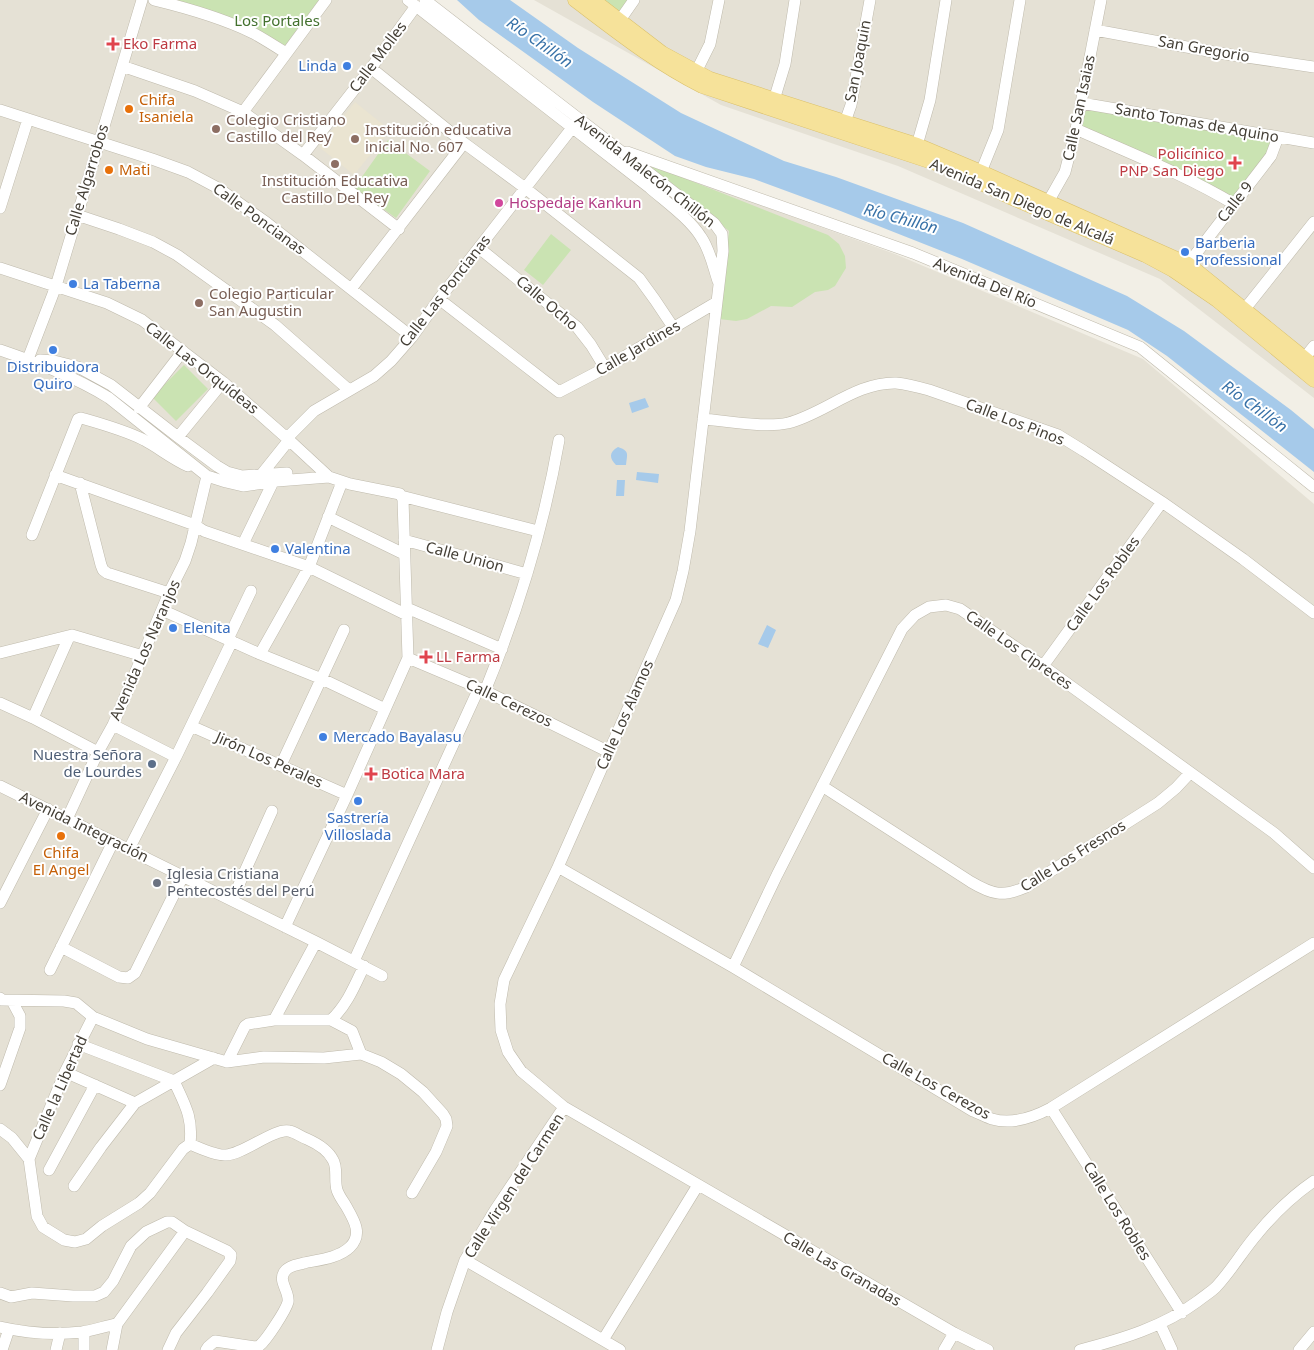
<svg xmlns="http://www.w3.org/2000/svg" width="1314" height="1350" font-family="'Noto Sans',sans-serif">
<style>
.residential{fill:#e5e1d5}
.education{fill:#eae4d1}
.green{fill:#cae3b2}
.water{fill:#a6caea}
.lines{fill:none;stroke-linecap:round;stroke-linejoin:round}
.minor-casing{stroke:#bfbaac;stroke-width:12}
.major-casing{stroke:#dac06b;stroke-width:15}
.minor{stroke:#fff;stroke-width:11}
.major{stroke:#f6e29a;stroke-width:14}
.health-dot{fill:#e0444e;stroke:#fff;stroke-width:2}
.shop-dot{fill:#3f7fe0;stroke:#fff;stroke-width:2}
.food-dot{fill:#e8710a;stroke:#fff;stroke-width:2}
.education-dot{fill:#8d6e63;stroke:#fff;stroke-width:2}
.hotel-dot{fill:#d1479c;stroke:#fff;stroke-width:2}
.service-dot{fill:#5c6f8a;stroke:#fff;stroke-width:2}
.worship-dot{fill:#6b7280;stroke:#fff;stroke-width:2}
.labels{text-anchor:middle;stroke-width:4;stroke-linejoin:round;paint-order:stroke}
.park-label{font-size:15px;fill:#43712e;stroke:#fff}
.health-label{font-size:15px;fill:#be3a42;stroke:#fff;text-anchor:start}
.street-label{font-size:15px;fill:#443f36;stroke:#fff}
.shop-label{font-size:15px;fill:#366cbe;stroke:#fff;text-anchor:start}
.food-label{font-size:15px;fill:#c56008;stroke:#fff;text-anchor:start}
.education-label{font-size:15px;fill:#785e54;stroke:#fff;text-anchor:start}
.hotel-label{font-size:15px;fill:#b23c85;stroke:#fff;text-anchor:start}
.service-label{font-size:15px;fill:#4e5e75;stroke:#fff;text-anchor:end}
.worship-label{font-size:15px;fill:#5b616d;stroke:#fff;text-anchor:start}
.water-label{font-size:16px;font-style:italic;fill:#3771a7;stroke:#fff}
</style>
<rect width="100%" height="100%" fill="#f2efe6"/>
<path class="residential" d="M0,0h405l237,162 253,92 248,105 171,145v846h-1314z
M534,0h780v398l-154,-119 -262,-113 -177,-61z"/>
<path class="education" d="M355,102l35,28 -36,45 -35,-28z"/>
<path class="green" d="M169,0h150l-35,47z
M600,0h30l-10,15z
M1084,106l190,34 -7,15 -33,45 -154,-72z
M388,140l42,31 -34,47 -42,-30z
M646,163l182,72 11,9 6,12 1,12 -11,18 -7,4 -13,2 -23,15 -21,-1 -24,13 -11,2 -17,-2 10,-88z
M551,234l20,16 -28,35 -19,-15z
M184,365l24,24 -32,32 -24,-24z"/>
<path class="water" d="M457,0h53l68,48 103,65 103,48 52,16 127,46 164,73 57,35 107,79 23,19v43l-147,-116 -39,-26 -166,-71 -124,-49 -84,-31 -48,-12 -31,-11 -82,-54 -114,-82z
M645,398l4,9 -17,6 -3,-10z
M618,447c12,4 9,7 8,18h-10c-7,-7 -7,-13 2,-18z
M637,472l22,2 -1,9 -22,-3z
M617,480h8l-1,16h-8z
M767,625l9,5 -8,18 -10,-4z"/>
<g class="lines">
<defs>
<path id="minor" d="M154,0c33,8 68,18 99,33 11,6 22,13 33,20
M408,0l242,188c16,14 40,31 51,49 9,13 12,29 17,44
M425,0l289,223 8,11 1,17 -33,280 -7,40 -7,29 -118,267 -54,113 -4,24 1,26 7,22 13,19 43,36 390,226 34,17
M620,20l14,-20
M1095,30l124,23 95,14
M122,66l73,25 48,21 60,43 96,74
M371,68l93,75 61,45 114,90 16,22 18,27
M696,72l14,-28 9,-44
M774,100l11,-36 10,-64
M1081,103l233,40
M0,110l152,49 36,13 30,16 49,35 145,114
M243,112l83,-112
M845,122l6,-17 19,-105
M1076,129c53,24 108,45 158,75
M917,145l13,-45 16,-100
M627,152l286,101 227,94 174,140
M303,155l68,-87 45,-62
M981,172l17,-42 22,-130
M0,208l28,-89
M1044,209l21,-37 11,-43 25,-129
M77,215l42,14 34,13 24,13 98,70 74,65
M479,248l98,79 14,18 14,23
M1188,264l83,-108 7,-19
M0,268l107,35 35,17 81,62 66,58 40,37
M351,289l113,-146
M439,299l120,93 46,-24 112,-66
M1244,310l70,-88
M0,350c38,13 75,27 109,48l98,78 19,6 17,4 34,-5 52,-4 21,7 50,10 1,2 137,35
M28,359l28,-73 86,-286
M40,360l14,1 24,6 33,18 67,52 39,29 10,6 15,4 45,-3
M1299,365l15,-19
M139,408l44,-57
M703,419c24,2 62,9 85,4 36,-9 68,-41 108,-40 11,1 22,4 33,7l129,45 26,16 78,51 81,57 71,54
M178,437l45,-55
M287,438l27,-27 60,-35 17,-15 21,-24 27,-38 140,-180
M55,475l140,50 9,6 105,36 98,48
M261,475l28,-35
M80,483l21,82 2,5 4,3 62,20
M328,517l76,37
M32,535l46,-116 3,-1c21,6 43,12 63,22 15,8 28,19 44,26
M404,540l123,34
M243,544l30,-62
M407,608l95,41
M162,610l98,44 62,25 63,30
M228,639l23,-48
M0,653l72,-18 71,21
M260,654l49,-87 33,-85
M408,658l71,30 130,64
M1043,666l119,-164
M485,691c33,-80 59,-165 74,-251
M0,703l33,15 65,34
M33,718l36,-81
M113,725l63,32
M191,726l156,69
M281,765l63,-135
M0,786l316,156 66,34
M822,786l149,96c22,13 32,15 55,5l132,-84 18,-15 14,-15
M67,819l31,-67 15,-27 56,-132 16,-32 6,-18 16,-67
M129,849l47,-92 56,-116
M558,867l175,100 240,144c6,2 13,6 19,8 20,6 42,-2 59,-11l263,-165
M232,900l40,-89
M0,903l48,-94
M285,927l62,-132 61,-137 -5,-159 -2,-3
M61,947l58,30 9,1 7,-5 48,-97
M354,961l125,-273
M733,967l44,-92 125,-246 13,-14 14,-8 17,-2 14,4 83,57 231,167 40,35
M50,970l63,-128
M0,998l2,2 62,1 12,2 17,14 54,22 80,23 37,-5 60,1 37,-4 20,8 20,12 22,18 20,22 3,5 1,7 -11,26 -24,41
M274,1020l42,-78
M331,1020l21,11 9,23
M78,1044l96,37c11,24 19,36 16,63
M227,1062l18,-36 3,-2 26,-4h57c16,-15 24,-35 33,-54
M65,1072l70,31
M0,1085l20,-57v-12l-8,-15
M1051,1108l131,205
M0,1129l12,9 17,21 8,57 6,11 21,13 11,2 11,-3 16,-13 37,-23 11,-10 33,-44 7,-5c9,4 27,12 36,11 18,-1 48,-27 63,-24 6,1 12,6 18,8 9,4 21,11 26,21 5,8 1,20 4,30 2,6 6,11 9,16 8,14 17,28 4,41 -11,11 -32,13 -46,16 -6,2 -13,2 -18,7 -10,10 4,21 2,32 -2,8 -22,39 -29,44l-4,1 -40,-6 -7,6 -2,3
M29,1159l36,-87 28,-55
M49,1170l46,-85
M74,1186l27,-39 34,-44 79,-45
M465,1260l155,90
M0,1293l11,4 21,-4 41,3h22l9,-4 9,-11 18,-35 15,-14 21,-10h5l13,9 42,20 4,4 -1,6 -23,32 -31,40 -8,17
M1160,1324l12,26
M0,1327c27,6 55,8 82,5 12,-2 24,-6 35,-8l68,-93
M84,1332v18
M603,1340l95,-155
M2,1350l7,-21
M56,1350l4,-17
M112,1350l5,-26
M437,1350l10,-38 18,-52 30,-50 69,-103
M944,1350l10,-17
M1080,1350c42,-11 83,-23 118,-49 6,-5 13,-9 18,-14 16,-17 27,-37 42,-54 15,-18 37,-39 56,-52
M1299,1350l15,-18"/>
<path id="major" d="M575,0c41,31 81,63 127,86l248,82 60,29 135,58 28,15 44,30 97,80
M593,0l69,53 48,26 207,66 64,27 207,92 126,102"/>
</defs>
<use href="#minor" class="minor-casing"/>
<use href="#major" class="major-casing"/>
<use href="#minor" class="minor"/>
<use href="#major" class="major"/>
</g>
<g class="health-dot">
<path d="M110.5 36.5h5v5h5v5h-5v5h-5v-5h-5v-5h5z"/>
<path d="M1232.5 155.5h5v5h5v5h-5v5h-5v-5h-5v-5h5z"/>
<path d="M423.5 649.5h5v5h5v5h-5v5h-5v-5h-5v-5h5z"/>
<path d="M368.5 766.5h5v5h5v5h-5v5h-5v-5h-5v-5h5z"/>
</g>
<g class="shop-dot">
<circle cx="347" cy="66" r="5"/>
<circle cx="1185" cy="252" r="5"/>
<circle cx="73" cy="284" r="5"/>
<circle cx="53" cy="350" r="5"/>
<circle cx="275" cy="549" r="5"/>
<circle cx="173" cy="628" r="5"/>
<circle cx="323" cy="737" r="5"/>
<circle cx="358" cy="801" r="5"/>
</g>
<g class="food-dot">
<circle cx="129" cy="109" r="5"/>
<circle cx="109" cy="170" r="5"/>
<circle cx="61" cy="836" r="5"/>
</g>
<g class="education-dot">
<circle cx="216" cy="129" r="5"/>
<circle cx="355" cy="139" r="5"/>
<circle cx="335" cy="164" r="5"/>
<circle cx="199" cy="303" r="5"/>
</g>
<circle class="hotel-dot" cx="499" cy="203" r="5"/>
<circle class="service-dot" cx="152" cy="764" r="5"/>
<circle class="worship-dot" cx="157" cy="883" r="5"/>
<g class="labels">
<g class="park-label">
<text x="277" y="26">Los Portales</text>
</g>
<g class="health-label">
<text x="123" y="49">Eko Farma</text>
<text x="1224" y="159" text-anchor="end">Policínico<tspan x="1224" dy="17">PNP San Diego</tspan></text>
<text x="436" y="662">LL Farma</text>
<text x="381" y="779">Botica Mara</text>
</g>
<g class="street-label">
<text transform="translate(1204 49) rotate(10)" y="5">San Gregorio</text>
<text transform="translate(378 57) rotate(-53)" y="5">Calle Molles</text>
<text transform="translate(858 61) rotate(-79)" y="5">San Joaquin</text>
<text transform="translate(1079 108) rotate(-78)" y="5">Calle San Isaias</text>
<text transform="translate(1197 123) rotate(10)" y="5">Santo Tomas de Aquino</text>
<text transform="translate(645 171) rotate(38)" y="5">Avenida Malecón Chillón</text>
<text transform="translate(87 180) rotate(-73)" y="5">Calle Algarrobos</text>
<text transform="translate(1022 202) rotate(23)" y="5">Avenida San Diego de Alcalá</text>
<text transform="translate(1235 202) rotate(-52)" y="5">Calle 9</text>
<text transform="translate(259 219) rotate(36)" y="5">Calle Poncianas</text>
<text transform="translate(985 283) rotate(22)" y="5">Avenida Del Río</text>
<text transform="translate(445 291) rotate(-52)" y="5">Calle Las Poncianas</text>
<text transform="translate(547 303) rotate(40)" y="5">Calle Ocho</text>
<text transform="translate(638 348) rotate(-30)" y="5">Calle Jardines</text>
<text transform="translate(202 368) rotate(38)" y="5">Calle Las Orquídeas</text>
<text transform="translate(1015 422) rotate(21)" y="5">Calle Los Pinos</text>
<text transform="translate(465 557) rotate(15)" y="5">Calle Union</text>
<text transform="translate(1103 584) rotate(-54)" y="5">Calle Los Robles</text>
<text transform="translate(145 650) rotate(-66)" y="5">Avenida Los Naranjos</text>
<text transform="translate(1019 650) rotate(35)" y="5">Calle Los Cipreces</text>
<text transform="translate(509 703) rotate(25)" y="5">Calle Cerezos</text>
<text transform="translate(625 715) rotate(-66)" y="5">Calle Los Alamos</text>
<text transform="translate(269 760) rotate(24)" y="5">Jirón Los Perales</text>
<text transform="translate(84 827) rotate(26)" y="5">Avenida Integración</text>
<text transform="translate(1073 856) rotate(-32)" y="5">Calle Los Fresnos</text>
<text transform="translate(936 1086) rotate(29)" y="5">Calle Los Cerezos</text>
<text transform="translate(60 1088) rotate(-66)" y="5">Calle la Libertad</text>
<text transform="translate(514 1186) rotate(-57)" y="5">Calle Virgen del Carmen</text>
<text transform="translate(1117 1211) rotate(58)" y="5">Calle Los Robles</text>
<text transform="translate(842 1269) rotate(30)" y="5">Calle Las Granadas</text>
</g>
<g class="shop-label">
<text x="337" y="71" text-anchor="end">Linda</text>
<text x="1195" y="248">Barberia<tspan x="1195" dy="17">Professional</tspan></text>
<text x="83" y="289">La Taberna</text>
<text x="53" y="372" text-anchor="middle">Distribuidora<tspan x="53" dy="17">Quiro</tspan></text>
<text x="285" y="554">Valentina</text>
<text x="183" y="633">Elenita</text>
<text x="333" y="742">Mercado Bayalasu</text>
<text x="358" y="823" text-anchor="middle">Sastrería<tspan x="358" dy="17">Villoslada</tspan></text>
</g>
<g class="food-label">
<text x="139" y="105">Chifa<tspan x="139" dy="17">Isaniela</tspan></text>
<text x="119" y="175">Mati</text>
<text x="61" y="858" text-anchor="middle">Chifa<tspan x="61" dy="17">El Angel</tspan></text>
</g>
<g class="education-label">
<text x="226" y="125">Colegio Cristiano<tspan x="226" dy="17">Castillo del Rey</tspan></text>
<text x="365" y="135">Institución educativa<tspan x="365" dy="17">inicial No. 607</tspan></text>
<text x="335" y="186" text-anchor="middle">Institución Educativa<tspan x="335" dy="17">Castillo Del Rey</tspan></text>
<text x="209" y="299">Colegio Particular<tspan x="209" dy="17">San Augustin</tspan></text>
</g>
<g class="hotel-label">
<text x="509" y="208">Hospedaje Kankun</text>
</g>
<g class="service-label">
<text x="142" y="760">Nuestra Señora<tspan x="142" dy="17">de Lourdes</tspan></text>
</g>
<g class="worship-label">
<text x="167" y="879">Iglesia Cristiana<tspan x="167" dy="17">Pentecostés del Perú</tspan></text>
</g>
<g class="water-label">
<text transform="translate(540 42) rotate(35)" y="6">Río Chillón</text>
<text transform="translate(901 218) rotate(15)" y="6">Río Chillón</text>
<text transform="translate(1255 406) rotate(36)" y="6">Río Chillón</text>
</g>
</g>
</svg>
